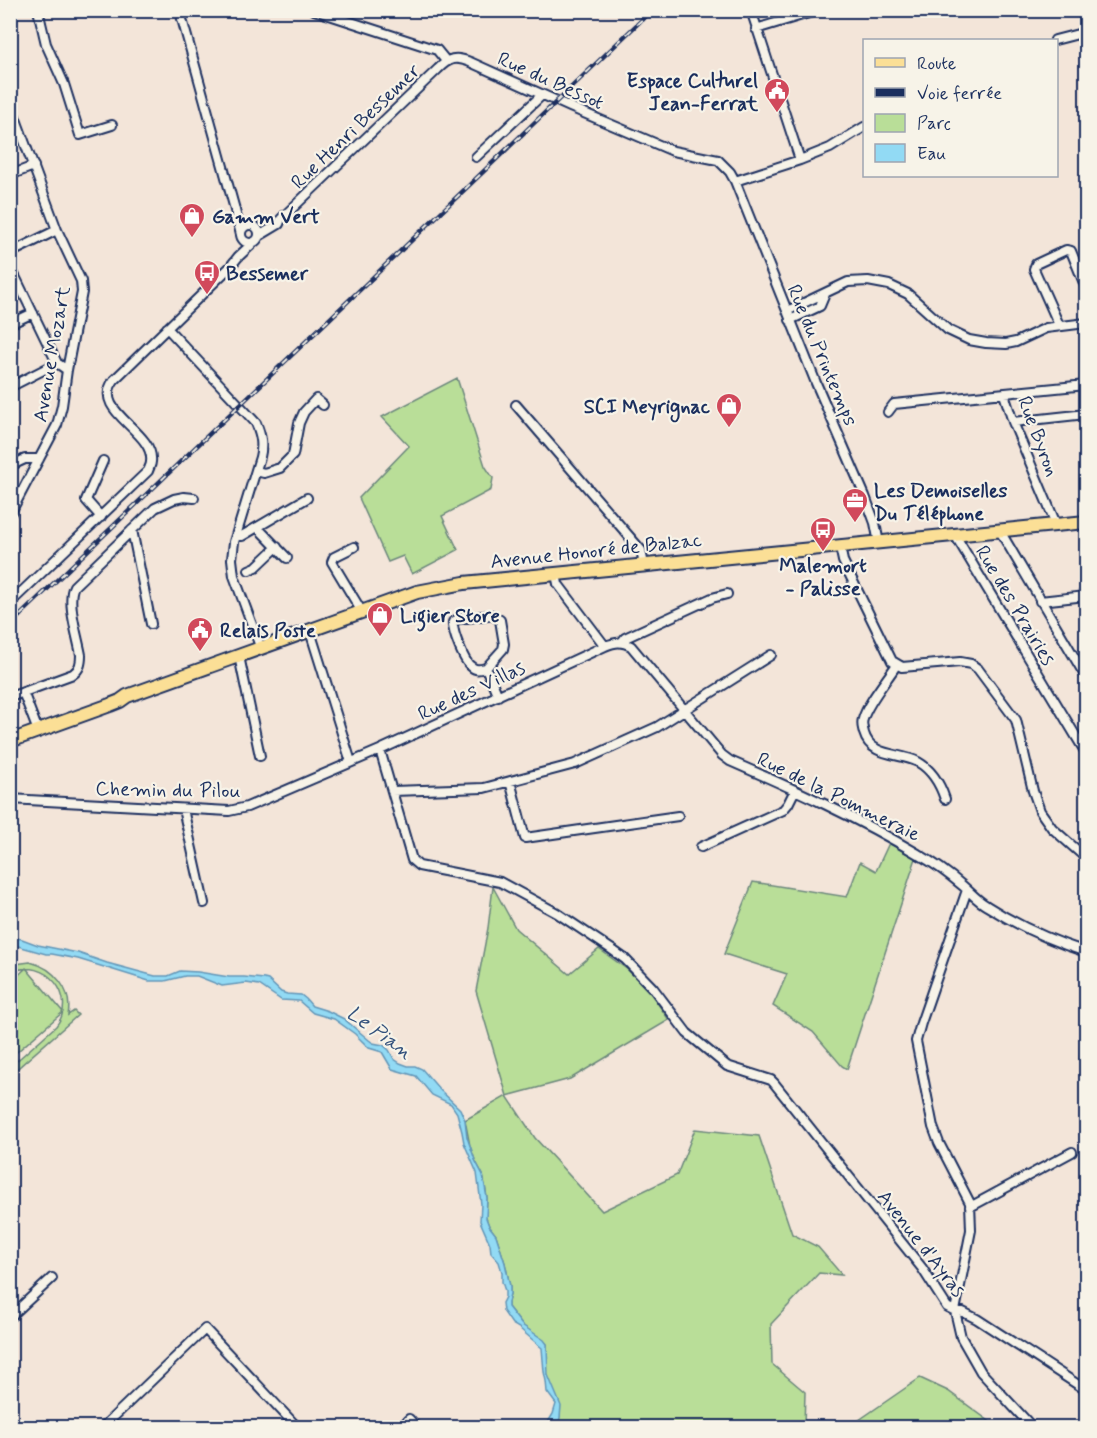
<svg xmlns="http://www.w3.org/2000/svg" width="1097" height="1438" font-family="Mynerve,sans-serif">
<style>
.green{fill:#b9de98;stroke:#6a867b;stroke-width:1.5}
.water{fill:#92daf4;stroke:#6296b8;stroke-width:1.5}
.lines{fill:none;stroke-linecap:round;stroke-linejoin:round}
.minor-casing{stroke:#1b2f5e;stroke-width:12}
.primary-casing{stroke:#1b2f5e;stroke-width:16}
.minor{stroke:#f7f3e8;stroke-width:8}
.primary{stroke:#fbdf96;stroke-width:12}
.rail-casing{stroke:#1b2f5e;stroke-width:4.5}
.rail{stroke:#f7f3e8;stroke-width:2;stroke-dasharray:7;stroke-linecap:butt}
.labels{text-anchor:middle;stroke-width:4.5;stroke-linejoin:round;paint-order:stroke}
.street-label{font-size:20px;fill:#1b2f5e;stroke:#f7f3e8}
.poi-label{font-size:20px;font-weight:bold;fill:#1b2f5e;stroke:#f7f3e8;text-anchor:start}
.water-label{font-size:21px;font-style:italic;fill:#33517c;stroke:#f7f3e8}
</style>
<rect width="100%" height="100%" fill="#f3e5d9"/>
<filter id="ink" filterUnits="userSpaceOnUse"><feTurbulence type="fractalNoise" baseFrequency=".0167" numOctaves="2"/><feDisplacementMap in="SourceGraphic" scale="12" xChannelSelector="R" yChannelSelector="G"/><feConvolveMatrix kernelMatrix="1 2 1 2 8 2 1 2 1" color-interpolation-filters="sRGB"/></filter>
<g filter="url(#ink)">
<path class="green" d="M457,378l28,88 8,12 -2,12 -49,26 16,34 -46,24 -9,-18 -15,6 -29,-64 50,-52 -27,-29z
M889,843l27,15 -69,211 -5,-3 -29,-34 -40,-26 14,-32 -63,-20 29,-72 94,15 13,-35 16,9z
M493,887l23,42 53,45 30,-25 29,21 24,25 17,25 -99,59 -63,17 28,42 67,73 75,-36 18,-46 64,7 33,98 26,13 24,28 -23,-2 -48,51 1,40 33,28 -1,35h-248c11,-20 -2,-30 -8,-49 -3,-10 -1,-23 -1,-34l-25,-19 -14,-18v-5l2,-8v-8l-5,-23 -9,-28 -7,-9 -3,-8 1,-20 -2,-13 -2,-10 -8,-15 -5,-14 -5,-26 42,-24 -31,-105 12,-63z
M30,962c24,6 43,28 38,53l6,-4 4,4 -67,59v-8l45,-40c23,-29 -11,-70 -45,-54v-6l4,-2z
M26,968l37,44 -52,45v-75z
M920,1378l28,13 41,30 2,6h-142z"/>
<path class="water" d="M15,938l7,1 16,6 40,8 29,10 48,13h13l12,-5 18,1 31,5h15l20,2 4,1 13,12 6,2 14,1 5,4 6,7 16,5 16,8 25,21 4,3 10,2 6,5 5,9 6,4 8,3h7l7,3 18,21 20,19 5,11 2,17 8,23 8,15 4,23 -1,20 3,8 7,9 9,28 5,23v8l-2,8v5l14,18 22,15 3,4 1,31 13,31 -1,12 -3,9h-12l8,-13 3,-10 -9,-12 -1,-11 -2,-9 -2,-24 -23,-20 -7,-4 -9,-13 -1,-8 3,-6v-6l-3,-9v-10l-3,-10 -8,-9 -1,-9 -10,-23 1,-17 -4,-31 -13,-30 -2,-11 -5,-19 -6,-9 -19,-9 -16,-19 -24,-7 -10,-17 -13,-4 -14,-14 -21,-15 -21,-6 -14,-12 -18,-1 -22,-15 -13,-2 -24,3 -25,-10h-12l-20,5h-16l-71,-22 -26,-5h-6l-28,-8 -7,1v-7z"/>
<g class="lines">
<defs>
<path id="minor" d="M38,10l8,34 18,40 16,51 32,-10
M180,10l2,9 52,187 7,29
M314,10l123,40 9,11
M751,10l49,150
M756,29l63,-19
M1055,40l31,-8
M10,103l47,127 24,51 1,11 -15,78 -5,36 -5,19 -47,89
M476,157l66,-62
M10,175l24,-9
M735,181l65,-21 30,-12 34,-21
M241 234a9 9 0 1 1 18 0a9 9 0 1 1-18 0Z
M259,236l20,-12 2,-5 157,-150c11,-11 17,-13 32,-7l100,45 103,44 45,9 12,12 5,9 81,202 49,113 10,27 4,20
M10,253l47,-23
M10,266l47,97 10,7
M787,311l61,-29 20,-1 21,4 19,9 40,36 21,10 17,3 20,1 10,-2 30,-14 40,-5
M790,320l30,-14 5,-12
M10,324l23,-11
M1059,325l-25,-56 2,-5 30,-14 5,1 15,37
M167,328l89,95c5,12 7,21 4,34l-26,85 -2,17 2,17 27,73
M10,387l47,-24
M1004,394l9,28 43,102
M516,405l125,145 3,15
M888,412l6,-8 192,-19
M1013,422l73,-8
M10,466l15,-7h14
M256,471l8,2 16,-5 13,-13 6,-32 5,-11 12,-13 7,6
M101,517l-15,-17 17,-39
M258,528l29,30
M132,530l19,94
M1000,531l86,146
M956,535l2,5 128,213
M236,536h6l65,-38
M354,547l-20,10 -2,5 30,50
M840,547l3,14 49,100 10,6 58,-5 11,2 7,5 38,51 17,71 7,20 12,17 34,30
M249,570l7,-3 21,-20
M556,574l2,10 47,62
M1040,601l46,-5
M10,603l138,-132c1,-3 3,-6 3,-9 4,-32 -61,-50 -37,-82l116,-113 8,-10 15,-14
M492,615l8,5 4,24 -1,5 -17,19c-5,1 -10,3 -14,-1 -8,-4 -20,-36 -19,-45l5,-3z
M310,631l41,131
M622,642l3,-4 87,-40 15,-4
M239,656l21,100
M897,664c-10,16 -29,38 -34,55 -2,5 0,9 1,14 7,25 36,19 54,29 14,8 22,22 27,37
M486,668l12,28
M23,692l15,39
M10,697l63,-23c7,-5 8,-11 8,-19 -3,-17 -15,-54 -7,-69l81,-78 19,-9 10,-2 10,1
M380,750l32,110 7,6 81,16 57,31 54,36 14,10 28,29 34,45 40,33 44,14 3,3 148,185 25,39 8,4 8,1 14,7 109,71
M510,781l15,57 153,-22
M392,791l92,-3 91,-24 82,-37 114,-72
M10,799l219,12 18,-4 133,-57 225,-104c11,-4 16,-5 26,0l91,109 8,6c64,28 128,57 188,93 16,9 31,20 45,32 8,7 15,15 24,20 31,20 65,35 99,46
M183,809l21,94
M701,847l82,-37 5,-6 7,-14
M967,890l-46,133 -5,18 17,86 6,16 31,60 1,27 -16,81 6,26 20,35 52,56
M1086,1044l-1,17 1,13
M970,1207l102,-55
M10,1317l42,-39
M102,1428l103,-99 93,99
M401,1428l8,-9 8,9"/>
<path id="primary" d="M10,741l100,-36 10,-4 7,-5 290,-104 47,-9 622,-61"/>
</defs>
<use href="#minor" class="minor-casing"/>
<use href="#primary" class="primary-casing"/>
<use href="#minor" class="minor"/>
<use href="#primary" class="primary"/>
<defs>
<path id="rail" d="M10,625l642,-615"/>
</defs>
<use href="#rail" class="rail-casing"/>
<use href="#rail" class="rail"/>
</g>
</g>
<defs>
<symbol id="civic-pin" viewBox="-11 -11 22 30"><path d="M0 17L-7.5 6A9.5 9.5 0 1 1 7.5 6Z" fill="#d1495b" stroke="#f7f3e8"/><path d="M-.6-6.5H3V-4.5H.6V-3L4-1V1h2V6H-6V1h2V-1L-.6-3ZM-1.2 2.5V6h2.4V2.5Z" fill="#fff"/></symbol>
<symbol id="shop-pin" viewBox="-11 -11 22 30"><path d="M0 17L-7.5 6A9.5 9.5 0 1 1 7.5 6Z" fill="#d1495b" stroke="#f7f3e8"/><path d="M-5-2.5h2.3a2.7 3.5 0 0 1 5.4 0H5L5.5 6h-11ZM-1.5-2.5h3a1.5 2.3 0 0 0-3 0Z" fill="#fff"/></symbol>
<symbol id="bus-pin" viewBox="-11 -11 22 30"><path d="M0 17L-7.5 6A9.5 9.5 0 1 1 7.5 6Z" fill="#d1495b" stroke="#f7f3e8"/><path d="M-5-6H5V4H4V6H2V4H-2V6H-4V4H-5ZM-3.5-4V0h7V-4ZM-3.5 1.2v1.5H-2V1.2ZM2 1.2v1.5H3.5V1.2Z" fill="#fff"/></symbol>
<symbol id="office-pin" viewBox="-11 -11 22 30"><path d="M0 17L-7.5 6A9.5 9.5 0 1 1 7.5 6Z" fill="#d1495b" stroke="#f7f3e8"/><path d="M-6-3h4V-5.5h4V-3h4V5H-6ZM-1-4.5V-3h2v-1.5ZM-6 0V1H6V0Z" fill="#fff"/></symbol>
</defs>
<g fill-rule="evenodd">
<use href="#civic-pin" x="762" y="76" width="30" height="40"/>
<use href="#shop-pin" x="177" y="201" width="30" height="40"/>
<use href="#bus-pin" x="192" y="258" width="30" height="40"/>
<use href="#shop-pin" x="714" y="391" width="30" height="40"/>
<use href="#office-pin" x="840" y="486" width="30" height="40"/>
<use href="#bus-pin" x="808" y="515" width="30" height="40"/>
<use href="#shop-pin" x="365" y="600" width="30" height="40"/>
<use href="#civic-pin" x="185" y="615" width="30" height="40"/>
</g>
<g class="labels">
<g class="street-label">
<text transform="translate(551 80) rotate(24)" y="7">Rue du Bessot</text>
<text transform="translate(355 126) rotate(-44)" y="7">Rue Henri Bessemer</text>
<text transform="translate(51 354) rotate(-80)" y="7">Avenue Mozart</text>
<text transform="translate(823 355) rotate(67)" y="7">Rue du Printemps</text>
<text transform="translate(1039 436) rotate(69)" y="7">Rue Byron</text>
<text transform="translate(596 550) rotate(-6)" y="7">Avenue Honoré de Balzac</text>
<text transform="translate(1016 605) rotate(59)" y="7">Rue des Prairies</text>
<text transform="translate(471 690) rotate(-25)" y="7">Rue des Villas</text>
<text transform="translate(168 789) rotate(1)" y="7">Chemin du Pilou</text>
<text transform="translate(839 796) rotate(26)" y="7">Rue de la Pommeraie</text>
<text transform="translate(922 1243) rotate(52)" y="7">Avenue d'Ayras</text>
</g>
<g class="poi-label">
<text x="758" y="87" text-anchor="end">Espace Culturel<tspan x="758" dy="23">Jean-Ferrat</tspan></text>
<text x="212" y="223">Gamm Vert</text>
<text x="226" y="280">Bessemer</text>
<text x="710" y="413" text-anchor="end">SCI Meyrignac</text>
<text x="874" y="497">Les Demoiselles<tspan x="874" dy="23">Du Téléphone</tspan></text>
<text x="823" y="572" text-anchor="middle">Malemort<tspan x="823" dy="23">- Palisse</tspan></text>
<text x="400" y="622">Ligier Store</text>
<text x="220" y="637">Relais Poste</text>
</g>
<g class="water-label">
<text transform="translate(380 1032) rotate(36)" y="7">Le Pian</text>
</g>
</g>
<rect width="1097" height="1438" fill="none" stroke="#f7f3e8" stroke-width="36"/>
<rect x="18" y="18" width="1061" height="1402" fill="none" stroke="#1b2f5e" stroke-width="2" filter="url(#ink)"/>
<rect x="863" y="39" width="195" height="138" fill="#f7f3e8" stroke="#9fa5b1" stroke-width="1.5"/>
<rect x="875" y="58" width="30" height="9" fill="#fbdf96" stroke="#9fa5b1" stroke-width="1.5"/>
<text x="917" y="69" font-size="18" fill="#1b2f5e">Route</text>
<rect x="875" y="88" width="30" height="9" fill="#1b2f5e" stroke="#9fa5b1" stroke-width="1.5"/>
<text x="917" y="99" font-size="18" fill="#1b2f5e">Voie ferrée</text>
<rect x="875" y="114" width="30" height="18" fill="#b9de98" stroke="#9fa5b1" stroke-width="1.5"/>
<text x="917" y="129" font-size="18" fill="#1b2f5e">Parc</text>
<rect x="875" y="144" width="30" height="18" fill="#92daf4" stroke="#9fa5b1" stroke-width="1.5"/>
<text x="917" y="159" font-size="18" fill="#1b2f5e">Eau</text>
</svg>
